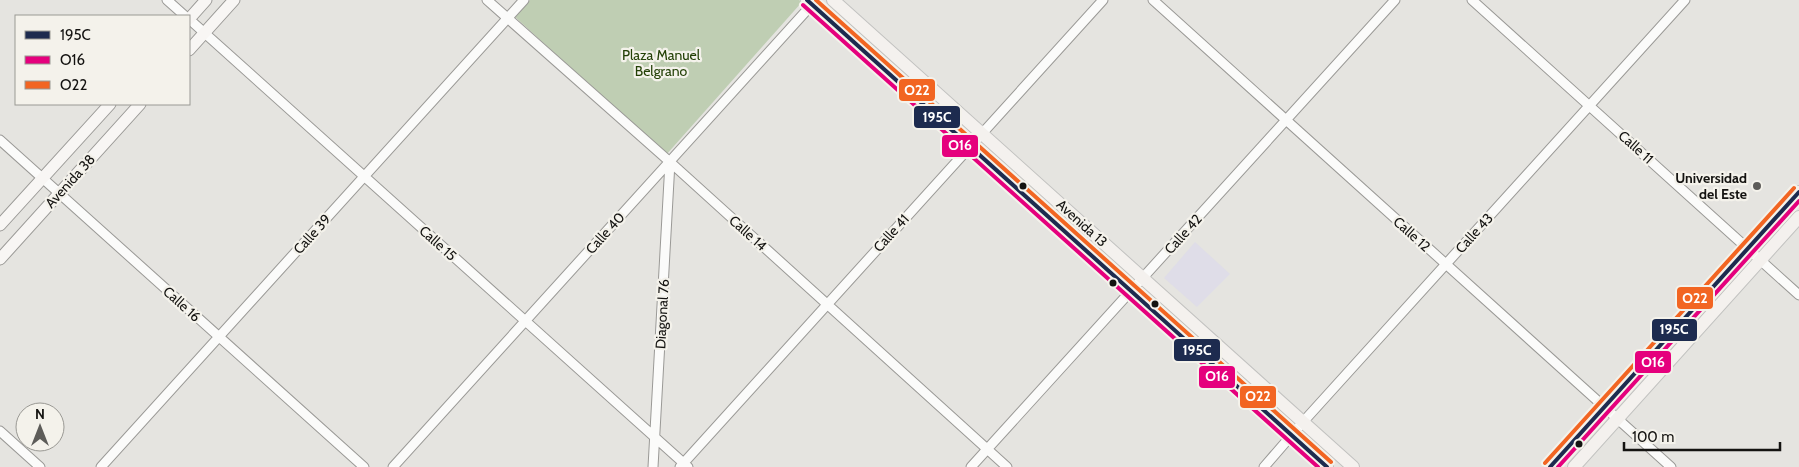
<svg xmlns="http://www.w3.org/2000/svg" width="1799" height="467" font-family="Cabin,sans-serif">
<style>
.education{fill:#dfdde8}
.green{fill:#bfceb3}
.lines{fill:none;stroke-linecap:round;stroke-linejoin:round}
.street-casing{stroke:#9a9996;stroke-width:11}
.secondary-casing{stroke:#9a9996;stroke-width:13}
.primary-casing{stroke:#c2c2c0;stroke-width:14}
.street{stroke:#fbfbfa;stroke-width:9}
.secondary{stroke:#f8f6f4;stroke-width:11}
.primary{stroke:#f4f1ee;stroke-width:12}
.bus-1-casing{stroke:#f4f2eb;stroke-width:8}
.bus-2-casing{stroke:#f4f2eb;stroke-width:8}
.bus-3-casing{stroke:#f4f2eb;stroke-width:8}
.bus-1{stroke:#1d2b4f;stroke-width:4}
.bus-2{stroke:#e5007d;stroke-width:4}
.bus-3{stroke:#f26522;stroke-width:4}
.bus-dot{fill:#141311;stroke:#f4f2eb;stroke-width:2}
.poi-dot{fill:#5d5c59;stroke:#f4f2eb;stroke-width:2}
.labels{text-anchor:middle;stroke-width:4.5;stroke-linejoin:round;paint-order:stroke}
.park-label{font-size:14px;fill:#234006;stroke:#f4f2eb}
.street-label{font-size:14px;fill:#141311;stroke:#f4f2eb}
.poi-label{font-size:14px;font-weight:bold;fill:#141311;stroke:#f4f2eb;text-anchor:end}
.line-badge{stroke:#f4f2eb;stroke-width:2}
.badge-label{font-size:14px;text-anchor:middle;font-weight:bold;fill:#fff}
</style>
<rect width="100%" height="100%" fill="#e5e4e0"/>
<path class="education" d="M1195,242l35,32 -33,33 -33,-29z"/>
<path class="green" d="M530,0h269l3,2 -136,153 -151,-138z"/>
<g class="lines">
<defs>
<path id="street" d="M167,0l18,16
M487,0l183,162 337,305
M1153,0l518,467
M1472,0l327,295
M189,19l499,448
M0,140l364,327
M0,431l40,36
M101,467l423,-467
M393,467l423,-467
M653,467l17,-305
M680,467l423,-467
M971,467l424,-467
M1264,467l39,-45 382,-422"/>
<path id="secondary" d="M189,19l17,-19
M189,50l45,-50
M0,225l110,-121
M0,259l140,-155"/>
<path id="primary" d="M807,0l520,467
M833,0l520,467
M1550,467l249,-275
M1574,467l225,-250"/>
</defs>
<use href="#street" class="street-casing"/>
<use href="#secondary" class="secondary-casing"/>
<use href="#primary" class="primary-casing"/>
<use href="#street" class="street"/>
<use href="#secondary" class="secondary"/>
<use href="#primary" class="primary"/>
<defs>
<path id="bus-1" d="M807,0l520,467
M1550,467l249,-275"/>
<path id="bus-2" d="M803,5l515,462
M1558,467l241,-266"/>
<path id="bus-3" d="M816,0l515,462
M1545,463l249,-275"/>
</defs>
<use href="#bus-1" class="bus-1-casing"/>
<use href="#bus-2" class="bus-2-casing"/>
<use href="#bus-3" class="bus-3-casing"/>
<use href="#bus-1" class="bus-1"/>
<use href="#bus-2" class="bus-2"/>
<use href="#bus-3" class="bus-3"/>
</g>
<g class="bus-dot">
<circle cx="1023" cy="186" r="4.5"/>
<circle cx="1113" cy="283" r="4.5"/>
<circle cx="1155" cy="304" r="4.5"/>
<circle cx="1579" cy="444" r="4.5"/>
</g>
<circle class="poi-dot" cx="1757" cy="186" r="5"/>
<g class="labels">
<g class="park-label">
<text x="661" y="60">Plaza Manuel<tspan x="661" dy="16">Belgrano</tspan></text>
</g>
<g class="street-label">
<text transform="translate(1636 147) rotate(42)" y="5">Calle 11</text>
<text transform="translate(70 181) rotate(-48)" y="5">Avenida 38</text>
<text transform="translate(1082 223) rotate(42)" y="5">Avenida 13</text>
<text transform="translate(605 233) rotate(-48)" y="5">Calle 40</text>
<text transform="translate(748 233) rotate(42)" y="5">Calle 14</text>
<text transform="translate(891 233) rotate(-48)" y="5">Calle 41</text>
<text transform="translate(1474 233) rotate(-48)" y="5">Calle 43</text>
<text transform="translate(312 234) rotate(-48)" y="5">Calle 39</text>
<text transform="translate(1183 234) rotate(-48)" y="5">Calle 42</text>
<text transform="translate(1412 234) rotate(42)" y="5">Calle 12</text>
<text transform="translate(438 243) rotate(42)" y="5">Calle 15</text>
<text transform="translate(182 304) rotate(42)" y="5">Calle 16</text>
<text transform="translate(662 314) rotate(-87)" y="5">Diagonal 76</text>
</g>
<g class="poi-label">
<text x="1747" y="183">Universidad<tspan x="1747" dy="16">del Este</tspan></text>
</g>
</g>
<g class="line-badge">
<rect x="898" y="78" width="38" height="24" rx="5" fill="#f26522"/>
<rect x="913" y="105" width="48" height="24" rx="5" fill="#1d2b4f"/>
<rect x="941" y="134" width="38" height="24" rx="5" fill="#e5007d"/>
<rect x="1676" y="286" width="38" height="24" rx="5" fill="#f26522"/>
<rect x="1651" y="318" width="47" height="24" rx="5" fill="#1d2b4f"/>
<rect x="1173" y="338" width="48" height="24" rx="5" fill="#1d2b4f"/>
<rect x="1634" y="350" width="38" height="24" rx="5" fill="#e5007d"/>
<rect x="1198" y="365" width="38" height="24" rx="5" fill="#e5007d"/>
<rect x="1239" y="385" width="38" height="24" rx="5" fill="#f26522"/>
</g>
<g class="badge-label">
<text x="917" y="95">O22</text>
<text x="937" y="122">195C</text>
<text x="960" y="150">O16</text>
<text x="1695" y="303">O22</text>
<text x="1674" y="334">195C</text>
<text x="1197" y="355">195C</text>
<text x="1653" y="367">O16</text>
<text x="1217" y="381">O16</text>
<text x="1258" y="401">O22</text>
</g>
<rect x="15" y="15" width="175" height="90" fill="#f4f2eb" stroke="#9a9994"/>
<rect x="25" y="31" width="25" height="8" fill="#1d2b4f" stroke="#9a9994"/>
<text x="60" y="40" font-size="15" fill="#141311">195C</text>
<rect x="25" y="56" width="25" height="8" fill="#e5007d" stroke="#9a9994"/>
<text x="60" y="65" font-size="15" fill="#141311">O16</text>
<rect x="25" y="81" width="25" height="8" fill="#f26522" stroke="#9a9994"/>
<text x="60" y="90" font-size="15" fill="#141311">O22</text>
<g transform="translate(40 427)"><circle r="24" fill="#f4f2eb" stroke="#9a9994"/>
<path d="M0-4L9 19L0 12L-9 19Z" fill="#5d5c59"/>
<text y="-8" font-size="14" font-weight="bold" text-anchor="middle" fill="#141311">N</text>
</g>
<path d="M1624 442v8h156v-8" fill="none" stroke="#141311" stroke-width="2.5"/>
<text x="1632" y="442" font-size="15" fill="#141311" stroke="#f4f2eb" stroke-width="4" paint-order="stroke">100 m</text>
</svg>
